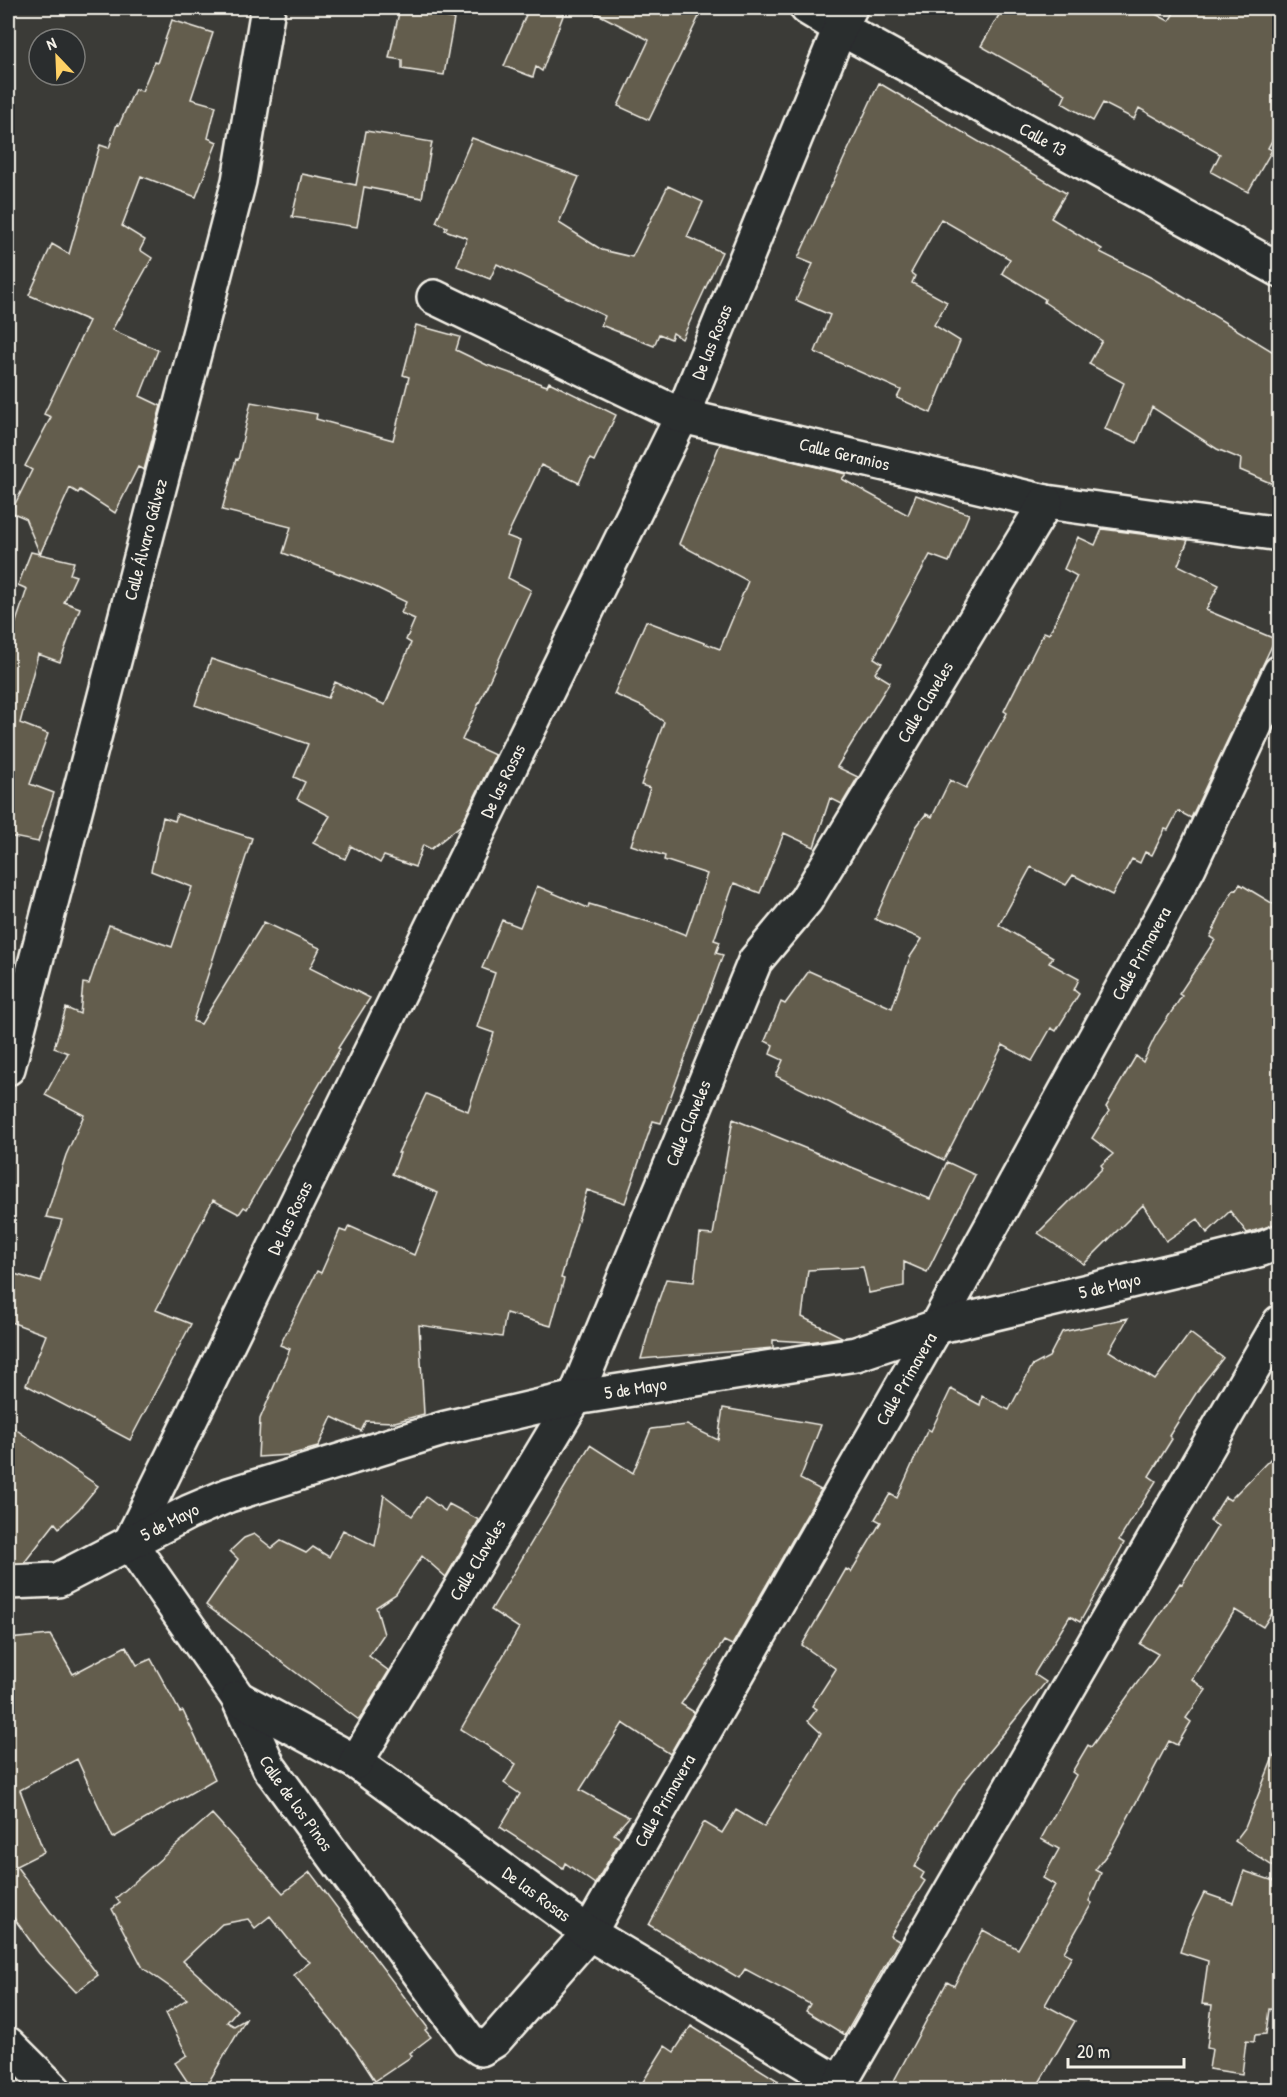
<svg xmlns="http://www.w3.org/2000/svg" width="1287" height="2097" font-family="'Patrick Hand',sans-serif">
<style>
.building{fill:#645d4d;stroke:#f4f1e8;stroke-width:1.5}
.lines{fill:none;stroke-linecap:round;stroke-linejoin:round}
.minor-casing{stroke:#f4f1e8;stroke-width:38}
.tertiary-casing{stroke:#f4f1e8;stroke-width:38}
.minor{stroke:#2a2d2e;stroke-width:33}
.tertiary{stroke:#2a2d2e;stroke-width:33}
.labels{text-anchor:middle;stroke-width:6;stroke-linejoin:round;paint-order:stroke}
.street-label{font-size:18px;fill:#f4f1e8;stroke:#2a2d2e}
</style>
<rect width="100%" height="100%" fill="#3b3b37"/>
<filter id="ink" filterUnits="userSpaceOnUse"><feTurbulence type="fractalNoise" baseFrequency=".0167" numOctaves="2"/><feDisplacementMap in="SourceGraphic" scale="12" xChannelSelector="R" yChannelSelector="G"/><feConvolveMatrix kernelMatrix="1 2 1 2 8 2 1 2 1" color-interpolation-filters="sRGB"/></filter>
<g filter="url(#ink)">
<path class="building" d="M400,8l54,11 -10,56 -42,-6v-9l-13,-2z
M529,8h37l-24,63 -6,-4 -3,10 -29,-11z
M586,8h117l-54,112 -31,-14 31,-66z
M1003,8h141l25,13 8,-13h103v118l-12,22 4,2 -24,42 -37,-20 9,-18 -81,-46 -5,11 -31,-16 -10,18 -31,-18 4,-9 -85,-48z
M172,20l41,13 -22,66 25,7 -8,32 9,4 -21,55 -55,-21 -19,50 23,14 -5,10 12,8 -40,72 46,20 -18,46 21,10 -17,64 -6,-3 -23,46 -35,-23 -2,3 -8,-5 -30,66 -15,-36 -14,-6 21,-42 -7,-4 26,-49 -7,-3 45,-93 -60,-26 23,-51 17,10 31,-109 9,3 8,-24 2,1 16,-36 7,2 12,-29 3,1z
M879,83l187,110 -15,25 51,31 -2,3 52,26 128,78v131l-40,-17 1,-11 -24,-10 -65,-42 -15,36 -32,-14 19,-46 -35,-19 13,-23 -58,-39 1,-3 -43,-26 8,-14 -69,-40 -30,54 4,3 -3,7 35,19 -13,23 26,16 -29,72 -34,-15 4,-8 -86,-38 15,-37 -34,-15 17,-36 -15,-6z
M366,131l66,11 -10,56 -58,-11 -7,40 -65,-10 10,-43 54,11z
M472,138l107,39 -20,46 43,27 30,7 36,-71 35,16 -16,35 35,15 -40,87 -9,-6 -2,6 -12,-5 -5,12 -53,-21 4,-9 -108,-52 -7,15 -33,-13 10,-28 -22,-8 2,-3 -11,-5z
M416,325l44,12 -4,13 31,15 60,21 2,-4 67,33 -22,46 -4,-2 -11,24 -38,-18 -34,71 13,5 -12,37 23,12 -69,150 33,15 -34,70 -30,24 -8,-4 -8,22 -31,-11 -4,7 -29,-17 -6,13 -32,-16 17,-27 -33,-17 8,-17 -11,-5 14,-33 -113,-39 16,-46 117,39 7,-16 50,23 26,-62 -5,-3 9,-21 -14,-6 5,-11 -31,-15 -92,-34 8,-26 -69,-17 14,-51 2,1 13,-58 66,12 -1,5 77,21 16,-63 -6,-2z
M720,444l126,30 -4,5 66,36 8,-20 53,19 -20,48 -19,-7 -56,103 8,5 -7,10 15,9 -53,85 21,10 -16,27 -12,-6 -16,49 -30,-14 -24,60 -26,-10 -20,57 6,2 -4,11 7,2 -62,168 -8,-2 -28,82 -38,-13 -26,88 3,1 -13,47 -45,-13 -4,24 -83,-12 5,89 -29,8 -29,-1 -5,10 -29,-14 -14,30 -29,8 -31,2 2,-38 30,-70 -10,-4 37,-74 4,2 19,-43 6,2 3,-6 65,29 24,-62 -46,-19 8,-21h-2l28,-59 42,17 26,-78 -17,-6 18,-54 -13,-5 20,-48 18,7 17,-41 51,22 1,-4 67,20v-1l30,12 21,-61 -43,-14 1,-4 -34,-11 19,-57 -9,-3 23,-63 -21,-15 -29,-13 32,-73 74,28 28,-68 -69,-37z
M1102,529l86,11 -10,25 41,20 -13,25 69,29 -84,179 -13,-7 -10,19 -3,-1 -13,26 -7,-3 -5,11 -8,-4 -20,36 -39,-20 -7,10 -35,-18 -32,58 54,32 -4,6 30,16 -5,11 5,4 -23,37 -5,-3 -19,33 -29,-16 -59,115 -168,-84 7,-16 -13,-6 3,-9 -8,-4 16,-39 4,2 24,-33 83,37 18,-51 12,-18 -47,-20 41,-92 10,-13 6,3 18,-37 16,8 41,-75 -3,-2 40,-79 5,2 28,-58 -13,-7 14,-32 17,8z
M31,552l43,10 -4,12 6,2 -12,26 16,6 -20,54 -22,-8 -18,69 28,11 -18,50 24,9 -16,49 -30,-6v-91l6,-16 -6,-1v-82l19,-57 -9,-4z
M177,814l75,24 -59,183 8,3 63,-102 56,26 -10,20 60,30 -32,50 2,1 -93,160 -3,-2 -5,7 -26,-14 -57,110 35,14 -61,116 -104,-55 20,-50 -38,-14v-49l33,10 21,-62 -16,-3 20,-62 18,-40 -39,-20 23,-42 -14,-5 12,-40 14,6 3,-31 6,1 20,-59 63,22 20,-60 -41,-16 12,-54 12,4z
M1240,884l40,24v315l-33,10 -17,-22 -23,22 -9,-14 -32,22 -23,-36 -59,59 -46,-31 65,-65 -2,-3 12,-11 -21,-16 17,-27 -3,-4 30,-51 7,6 13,-27 26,-39 -3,-2 36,-54 -5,-3 11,-23 -1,-1 14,-24 2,1z
M733,1119l197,80 17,-37 28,13 -48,97 -23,-10v24l-35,7 -6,-26 -55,3 -6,47 40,20 -32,5 -37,-2v8l-132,11 12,-43 13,-37 28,3 6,-48 13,1z
M1128,1318l-19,33 46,29 35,-47 33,25 -23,29 -31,49 3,3 -23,37 7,5 -37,59 5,3 -44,79 -10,-6 -36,58 12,8 -80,97 -34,53 -17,35 9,6 -3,5 4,3 -35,55 9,5 -54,94 -39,-24 4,-7 -65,-35 -6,9 -90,-53 55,-103 18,11 14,-23 28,17 57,-94 -13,-12 9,-12 -5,-3 24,-37 -34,-24 44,-76 5,3 30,-50 -6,-3 15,-25 7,4 31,-69 3,2 20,-42 29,16 2,-9 27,14 23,-44 17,-9 13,-25z
M723,1408l98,17 -21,54 21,11 -89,155 -8,-4 -43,63 13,8 -24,42 -47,-31 -43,67 49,27 -15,17 7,5 -26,45 -30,-21 -2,5 -63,-41 20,-33 -16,-11 12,-19 -55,-35 58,-101 -28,-18 99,-165 43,28 18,-44 36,-4 31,15z
M8,1424l90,62 -19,23 -20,19 -4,-5 -31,40h-16z
M1280,1449v152l-17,26 -28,-17 -43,69 14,11 -20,28 5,4 -14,23 -8,-4 -58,108 -16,21 6,3 -12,28 3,2 -28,49 8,4 -27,49 30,16 -40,69h-146l58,-108 7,4 29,-56 35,19 37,-64 -12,-7 16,-29 -18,-10 35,-64 -4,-3 16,-27 3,2 67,-93 -18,-10 40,-61 2,1 36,-58 -8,-5 15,-24 5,3z
M384,1495l28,21 14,-19 19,14 4,-7 30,16 -33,57 -24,-21 -26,38 -20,13 8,27 -15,22 20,15 -30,49 -153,-115 32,-46 -8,-8 14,-13 10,-4 18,14 9,-7 25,12 7,-6 16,10 14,-27 32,16z
M50,1635l23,39 53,-28 11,19 14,-6 29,53 3,-1 32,68 -102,59 -36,-79 -57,31 24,62 -28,14 82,109 -22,17 -37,-39 -31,-43v-271z
M1278,1745h2v126l-45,-30 10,-13z
M212,1814l71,79 27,-21 118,156 -3,2 6,7 -21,16 2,3 -37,25 -20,-31 -61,-75 16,-13 -9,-7 -31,-39 -15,12 -7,-9 -26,5 -39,37 54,49 -10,12 7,4 12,-7 -42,71h-11l-18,-27 12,-8 -21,-42 21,-14 -44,-31 -31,-59 8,-6 -4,-5z
M1244,1871l36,12v127l-11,-1 -3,25 -11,1 -1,7 -8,-1 -4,33 -33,-5 3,-20 -5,-1 5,-43 -10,-1 6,-43 -28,-9 8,-26 16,-33 29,10z
M691,2026l49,31 53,33h-155l27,-44 9,6z"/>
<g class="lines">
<defs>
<g id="minor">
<path id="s1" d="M807,8l33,20 440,242"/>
<path id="s2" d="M850,8l-10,20 -158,388 -552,1127 108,155 31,69 199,273 13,9 13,-8 95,-108 347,-606 253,-460 91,-195"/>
<path id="s3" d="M434,297l248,119 364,86 234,32"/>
<path id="s4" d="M8,1068l231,-887 29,-173"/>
<path id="s5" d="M238,1698l118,64 233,171 250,150"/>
<path id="s6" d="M356,1762l219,-364 180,-437 51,-61 240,-398"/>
<path d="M8,2044l46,46"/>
<path d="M836,2090l444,-768"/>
</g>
<g id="tertiary">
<path id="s7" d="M8,1582l50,-2 131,-68 40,-17 217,-67 129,-30 281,-44 80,-27 249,-59 77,-19 18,-8"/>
</g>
</defs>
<use href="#minor" class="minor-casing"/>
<use href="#tertiary" class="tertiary-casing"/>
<use href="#minor" class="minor"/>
<use href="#tertiary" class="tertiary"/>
</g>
</g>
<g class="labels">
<g class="street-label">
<text dy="6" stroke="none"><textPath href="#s1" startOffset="270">Calle 13</textPath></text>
<text transform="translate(712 342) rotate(-68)" y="6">De las Rosas</text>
<text dy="6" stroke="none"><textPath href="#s3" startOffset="442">Calle Geranios</textPath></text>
<text dy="6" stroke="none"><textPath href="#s4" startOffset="546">Calle Álvaro Gálvez</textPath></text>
<text dy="6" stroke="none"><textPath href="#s6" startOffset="1208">Calle Claveles</textPath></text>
<text transform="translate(503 781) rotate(-64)" y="6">De las Rosas</text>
<text dy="6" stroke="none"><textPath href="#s2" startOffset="3598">Calle Primavera</textPath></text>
<text dy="6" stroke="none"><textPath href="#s6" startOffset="722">Calle Claveles</textPath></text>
<text transform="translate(290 1218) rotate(-64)" y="6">De las Rosas</text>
<text dy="6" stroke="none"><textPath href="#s7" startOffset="1148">5 de Mayo</textPath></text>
<text dy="6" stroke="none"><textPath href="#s2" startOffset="3112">Calle Primavera</textPath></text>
<text dy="6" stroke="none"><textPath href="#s7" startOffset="662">5 de Mayo</textPath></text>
<text dy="6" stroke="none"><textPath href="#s7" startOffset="176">5 de Mayo</textPath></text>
<text dy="6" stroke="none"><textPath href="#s6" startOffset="236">Calle Claveles</textPath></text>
<text dy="6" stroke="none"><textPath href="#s2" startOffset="2626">Calle Primavera</textPath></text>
<text dy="6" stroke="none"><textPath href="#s2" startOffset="2006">Calle de los Pinos</textPath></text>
<text dy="6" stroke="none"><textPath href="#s5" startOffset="358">De las Rosas</textPath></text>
</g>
</g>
<rect width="1287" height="2097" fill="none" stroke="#2a2d2e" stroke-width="30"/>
<rect x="15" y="15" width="1257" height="2067" fill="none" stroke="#f4f1e8" stroke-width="2" filter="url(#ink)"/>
<g transform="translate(57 57) rotate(337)"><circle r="28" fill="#2a2d2e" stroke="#7b7b78" stroke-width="1.5"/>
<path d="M0-4.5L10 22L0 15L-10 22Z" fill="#ffd166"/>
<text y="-9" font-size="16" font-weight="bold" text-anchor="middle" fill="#f4f1e8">N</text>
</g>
<path d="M1068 2058v9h116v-9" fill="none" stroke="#f4f1e8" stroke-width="3"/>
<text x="1077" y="2058" font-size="18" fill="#f4f1e8" stroke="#2a2d2e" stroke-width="4.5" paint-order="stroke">20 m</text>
</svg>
